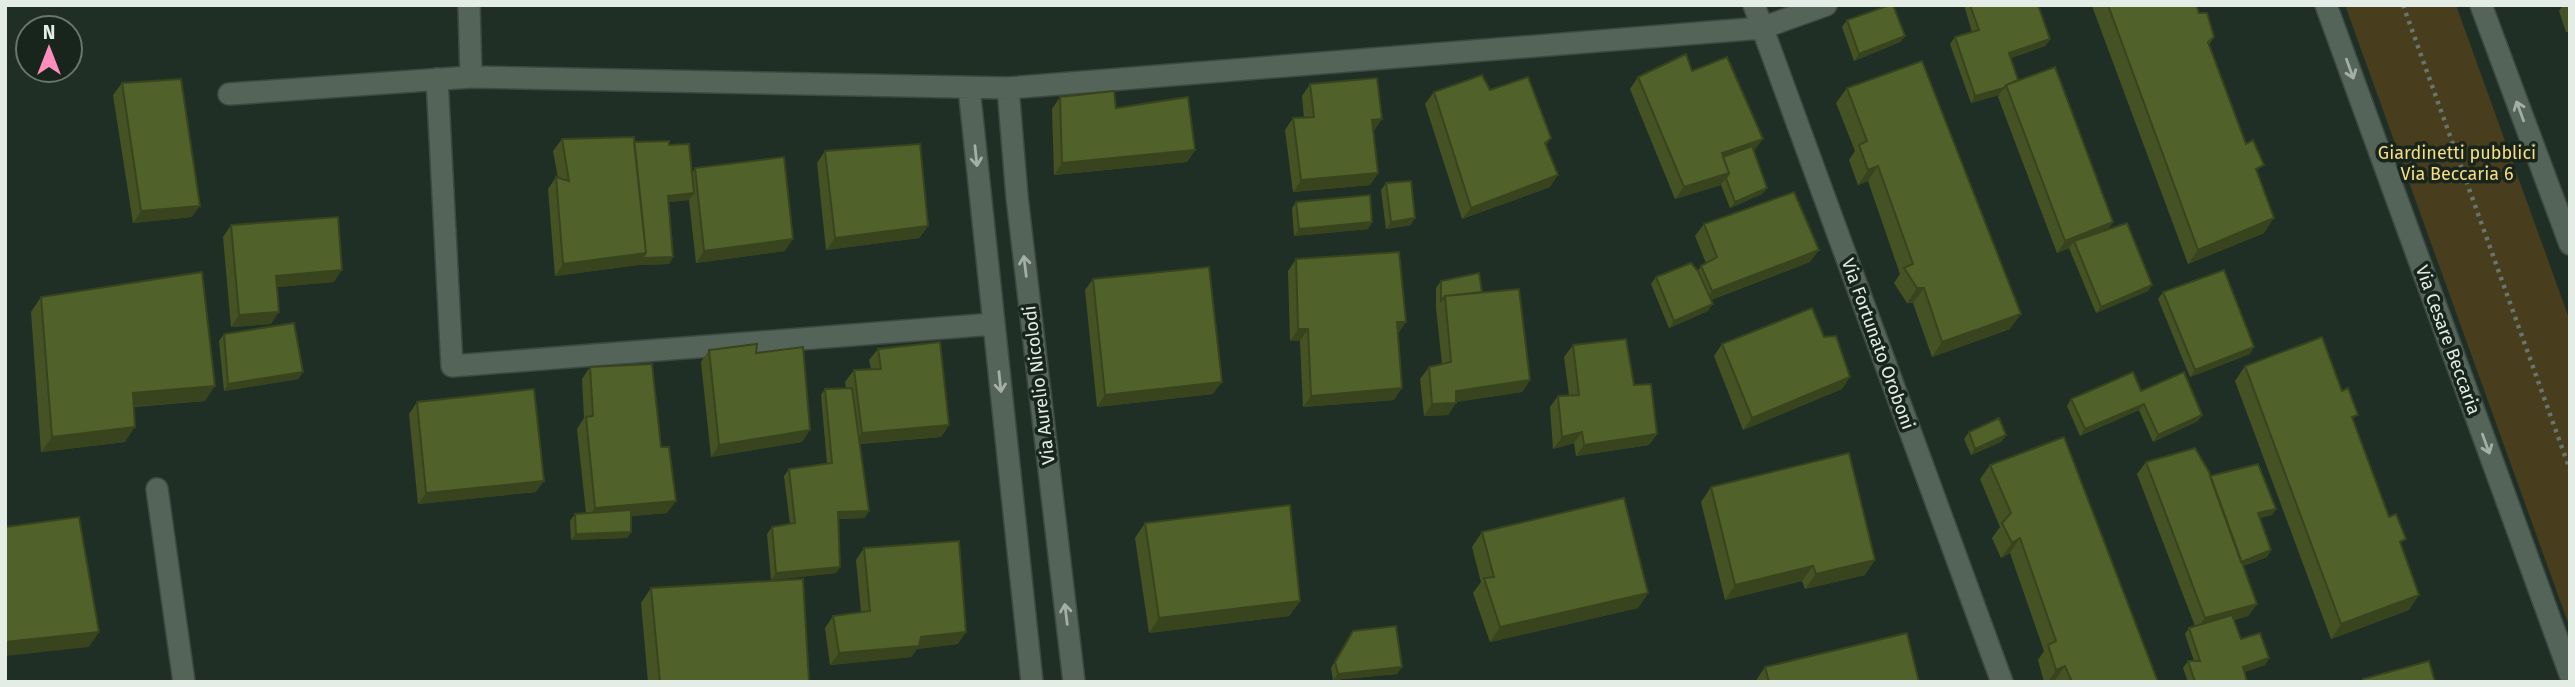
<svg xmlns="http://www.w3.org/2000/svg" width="2575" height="687" font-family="'Fira Sans',sans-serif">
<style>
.green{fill:#483d1d}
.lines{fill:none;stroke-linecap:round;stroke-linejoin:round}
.minor-casing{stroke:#3d4a43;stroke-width:24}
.tertiary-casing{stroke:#3d4a43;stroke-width:24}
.path{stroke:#68756d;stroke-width:4.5;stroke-dasharray:3.5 5;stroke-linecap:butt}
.minor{stroke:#546459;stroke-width:21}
.tertiary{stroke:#546459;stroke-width:21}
.wall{fill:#455324}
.shaded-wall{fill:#38441d}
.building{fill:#50612a;stroke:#38441d;stroke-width:2}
.oneway{stroke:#a3afa7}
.labels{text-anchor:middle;stroke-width:7;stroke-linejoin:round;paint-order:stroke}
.park-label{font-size:18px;fill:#f9dc84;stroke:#17251c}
.street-label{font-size:18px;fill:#e3ede6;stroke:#17251c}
</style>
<rect width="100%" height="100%" fill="#202f26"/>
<path class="green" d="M2345,5h111l114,316v307z"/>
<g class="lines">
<defs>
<path id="minor" d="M469,5l2,72
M1754,5l248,677
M437,79l15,287 542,-42
M969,88l63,594
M1008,88l9,109 57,485
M229,94l242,-17 537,11 754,-60 64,-23
M157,489l27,193"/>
<path id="tertiary" d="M2326,5l244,669
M2481,5l89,239"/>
</defs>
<use href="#minor" class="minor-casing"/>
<use href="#tertiary" class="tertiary-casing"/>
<path class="path" d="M2403,5l167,465"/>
<use href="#minor" class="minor"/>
<use href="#tertiary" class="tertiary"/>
</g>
<path class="wall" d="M1964,5h74l12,34 -5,7 -34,12 7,22 95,142 -6,8 41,61 -52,22 -27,-65 -12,5 -59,-156 1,-2 -28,8 -21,-59 5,-7 17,-5z
M2093,5h103l3,8 15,24 -5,8 37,99 12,30 6,59 -76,31 -96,-258z
M2563,5h7v27h-4l-7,-21z
M1847,20l58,16 -5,6 -46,19 -12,-34z
M1692,71l62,80 13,37 -5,6 -32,14 -9,-23 -46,14 -45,-110 8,-12z
M122,83l70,134 -59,6 -20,-128z
M1310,84l64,47h-1l5,42 -8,12 -77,7 -8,-62 8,-12h11l-2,-22z
M1847,88l163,241 -78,28 -19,-54h-6l-13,-20 6,-9 -32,-93 -10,4 -9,-25 6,-9 -19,-48z
M1490,90l61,48 -5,7 4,42 -88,32 -37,-115 9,-12z
M1060,97l56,11 79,42 -8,12 -133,13 -2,-66z
M562,139l72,3 35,3 23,28 3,-5 90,83 -89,12 -7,-63 -21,2 5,55 -4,7 -31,1 -83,11 -7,-87 8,-12 2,1 -5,-27z
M825,151l103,75 -9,12 -93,12 -9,-87z
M1386,183l25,42 -25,4 -5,-39z
M1296,202l76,20 -4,7 -74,7 -2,-28z
M1704,224l106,38 -99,38 -3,11 -39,17 -18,-44 5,-7 42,-6 3,-5 5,-3 -11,-27z
M231,225l103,57 -57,5 -6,37 -40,3 -8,-90z
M1296,259l102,74 -4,67 -91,7 -3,-66h-10l-2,-70z
M1093,279l120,115 -116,13 -12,-117z
M1441,281l41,11 48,88 -8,12 -66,10 -8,13 -24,1 -4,-37 9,-12 13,-3 -6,-56v-20z
M2163,292l87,62 -60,23 -32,-78z
M41,297l164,104 -71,6 -9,35 -84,10 -10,-140z
M224,334l79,38 -5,7 -74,12 -5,-50z
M1824,337l18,52 -99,41 -29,-74 8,-12z
M1573,345l61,40 23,49 -8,11 -73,11 -2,-13 -21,6 -3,-42 8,-11 11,-1 -5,-38z
M878,349l71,76 -8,12 -81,7 5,74 -26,1 1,48 -4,6 -65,7 -4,-46 5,-7 18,-3 -6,-48 5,-7 38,-6 -6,-68 4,-6 21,-1 -1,-6 9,-12 17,-1 -2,-9z
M709,350l47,3 46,89 -91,15 -10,-95z
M2245,366l108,55 36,96 12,29 8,64 -78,29 -96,-258z
M590,367l77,146 -36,3v16l-4,6 -56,2 -1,-19 5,-7 11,-1 -9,-84 7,-11 -2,-39z
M2141,391l61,24 -4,6 -45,21 -14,-32 -59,26 -13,-30 4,-7z
M417,402l119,90 -118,12 -9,-90z
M1969,432l37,3 -5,7 -30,13 -7,-16z
M2146,462l64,14 66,33 -4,6 -13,3 12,32 -4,7 -24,9 14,38 -9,12 -14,4 7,19 28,19 -4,7 -21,7 3,10h-59l-5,-14 5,-7h6l-9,-27 4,-6 6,-2 -58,-152z
M1990,465l168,217h-103v-2l-3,2h-8l-6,-22 6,-9 -34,-98 -9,5 -9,-20 8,-11 -20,-48z
M1711,487l154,88 -60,14 -3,-8 -77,19 -24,-98z
M1145,523l155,78 -11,15 -140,17 -14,-95z
M1482,532l166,61 -10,15 -148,34 -17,-49 8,-11 -9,-35z
M864,548l94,96 -41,5 -6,8 -81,8 -5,-37 8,-12 28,-4 -5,-52z
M651,588l158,94h-161l-7,-79z
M1353,631l49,36 -5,7 -64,6 -2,-12z
M1765,667l154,15h-164z"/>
<path class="shaded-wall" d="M1905,36l-5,6 -46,19 5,-7z
M2050,39l-5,7 -41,14 5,-7z
M2004,88l-5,7 -28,8 4,-7z
M1382,119l-8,12 -10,1 8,-12z
M1763,139l-9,12 -34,12 2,-10z
M1195,150l-8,12 -133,13 8,-12z
M1878,166l-10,15 -10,4 10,-15z
M1378,173l-8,12 -77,7 8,-12z
M1729,173l-8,12 -46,14 9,-12z
M1558,175l-8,12 -88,32 9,-11z
M1767,188l-5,6 -32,14 5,-6z
M694,193l-5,7 -26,3 5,-7z
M200,206l-8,11 -59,6 8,-12z
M1415,218l-4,7 -25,4 5,-7z
M2274,218l-10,15 -76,31 10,-14z
M1372,222l-4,7 -74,7 5,-7z
M2113,222l-9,12 -30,7 -5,7 -12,5 8,-12z
M928,226l-9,12 -93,12 9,-12z
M793,239l-8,12 -89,12 8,-12z
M1819,250l-9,12 -106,40 8,-11z
M646,253l27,4 -4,7 -31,1 -83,11 8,-12z
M342,270l-8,12 -66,6 8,-12z
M2152,285l-4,6 -52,22 5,-6z
M1917,288h7l-11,15h-6z
M1713,304l-5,7 -39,17 5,-7z
M279,312l-8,12 -40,3 8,-12z
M2021,314l-11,15 -78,28 10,-15z
M1397,322h9l-8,12z
M1298,329h10l-8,12h-10z
M2254,347l-4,7 -60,23 5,-7z
M303,372l-5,7 -74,12 4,-7z
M1850,377l-8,12 -99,41 9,-12z
M1530,380l-8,12 -74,11 8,-12z
M1222,382l-9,12 -116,13 8,-12z
M215,386l-10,15 -83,6 11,-14z
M1402,388l-8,12 -91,7 8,-11z
M1456,403l-8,12 -24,1 8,-12z
M2144,404l-5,6 -59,26 5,-7z
M2202,415l-4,6 -45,21 5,-7z
M949,425l-8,12 -87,7 8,-11z
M135,427l-10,15 -84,10 11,-15z
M810,430l-8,12 -91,15 8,-12z
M1582,432l-8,11 -21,6 9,-12z
M1657,434l-8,11 -73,11 8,-11z
M2006,435l-5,7 -30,13 4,-6z
M544,481l-8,11 -118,12 8,-11z
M676,501l-9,12 -81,7 9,-12z
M2276,509l-4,6 -19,5 5,-7z
M869,511l-4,7 -31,1 4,-7z
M631,532l-4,6 -56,2 5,-6z
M2020,538l-10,15 -9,5 11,-15z
M2271,550l-4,7 -37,14 5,-7z
M1875,560l-10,15 -60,14 11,-15z
M1813,566l-11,15 -77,19 10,-15z
M840,567l-4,6 -65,7 5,-7z
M1648,593l-10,15 -148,34 10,-15z
M2419,595l-10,15 -78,29 10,-15z
M1300,601l-11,15 -140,17 10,-15z
M2257,604l-9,12 -52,14 9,-12z
M99,632l-10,15 -84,9v-14z
M966,632l-8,12 -41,5 -6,8 -81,8 9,-12 82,-16z
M2269,658l-4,7 -27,9 5,-7z
M2065,666l-10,14 -7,2 8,-12z
M1402,667l-5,7 -64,6 5,-6z"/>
<path class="building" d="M1890,5h3l12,31 -46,18 -12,-34z
M1970,5h68l12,34 -41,14 9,27 -12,5 -2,3 -29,8 -20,-59 24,-7z
M2108,5h88l3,8h8l7,24 -6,5 38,102 7,-4 11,25 -8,4 18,49 -76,32z
M1686,54l6,17 35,-14 36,82 -41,14 7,20 -45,14 -46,-110z
M1922,61l99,253 -79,28 -18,-54h-7l-13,-20 9,-4 -35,-98 -10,4 -9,-25 8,-4 -20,-53z
M2055,67l58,155 -48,19 -59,-156z
M1482,75l8,15 38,-13 23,61 -6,5 13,32 -87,33 -37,-116z
M1377,78l5,41 -10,1 6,53 -77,7 -8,-62 21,-1 -4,-33z
M181,79l19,127 -59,5 -19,-128z
M1114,91l2,17 72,-11 7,53 -133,13 -2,-66z
M634,137l12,116 -83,11 -7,-87 13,4 -7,-42z
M669,141v4l20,-1 5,49 -26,3 5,61 -31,1 4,-5 -12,-111z
M920,144l8,82 -93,12 -10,-87z
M1752,146l15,42 -32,14 -9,-24 3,-5 -6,-16z
M784,157l9,82 -89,12 -9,-83z
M1411,181l4,37 -24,4 -5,-39z
M1794,192l25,58 -107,41 -11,-25 16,-9 -13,-33z
M1370,195l2,27 -73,7 -3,-27z
M338,217l4,53 -66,6 3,36 -40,3 -8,-90z
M2127,223l25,62 -51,22 -27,-66z
M1399,252l7,70h-9l5,66 -91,8 -3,-67h-10l-2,-70z
M1691,263l7,8 15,33 -39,17 -18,-44z
M1209,267l13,115 -117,13 -12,-116z
M2224,270l30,77 -59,23 -32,-78z
M202,272l13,114 -82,7 2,34 -83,10 -11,-140z
M1479,273l3,19 -37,4 -4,5v-20z
M1519,289l11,91 -74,11v12l-24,1 -3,-37 22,-5 -6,-66z
M1812,308l12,29 12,-1 14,41 -98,41 -30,-74z
M294,323l9,49 -75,12 -4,-50z
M2322,337l20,54 6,-3 10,27 -6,2 37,100 7,-3 10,25 -6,3 19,53 -78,29 -96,-258z
M1626,339l8,46 17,-1 6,50 -73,11 -2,-13 -20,5 -4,-41 21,-1 -6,-50z
M940,342l9,83 -87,8 -8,-63 27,-1 -3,-20z
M757,344l-1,9 47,-6 7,83 -91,15 -10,-95z
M652,364l9,83h8l7,54 -81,7 -9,-91 7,-1 -3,-49z
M2133,372l8,19 43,-19 18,43 -44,20 -14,-31 -59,25 -14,-30z
M852,388l17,123 -31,1 2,55 -64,6 -4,-46 23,-4 -6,-54 43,-6 -7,-74z
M534,389l10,92 -118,12 -9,-91z
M1999,418l7,17 -31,14 -6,-17z
M2064,437l94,245h-86l-7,-16 -9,4 -8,-25 8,-4 -36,-103 -8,5 -10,-20 9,-10 -21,-48z
M2195,448l14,24 48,132 -52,14 -59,-156z
M1849,453l26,107 -59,14 -3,-8 -78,19 -24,-98z
M2258,464l18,45 -18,4 13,37 -30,12 -31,-86z
M1624,498l24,95 -148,34 -16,-49 10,-1 -12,-45z
M1290,505l10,96 -141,17 -14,-95z
M631,510v22l-55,2 -1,-20z
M79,517l20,115 -94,10v-115z
M959,541l7,91 -45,5 -2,9 -80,7 -6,-37 37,-5 -6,-63z
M803,579l6,103h-149l-9,-94z
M2232,615l9,24 19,-6 9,25 -26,9 4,15h-52l-7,-21h12l-11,-33z
M1396,626l6,41 -64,7 -3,-12 18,-31z
M1907,633l12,49h-150l-4,-15z
M2429,661l6,21h-72v-3z"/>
<defs><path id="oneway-shaft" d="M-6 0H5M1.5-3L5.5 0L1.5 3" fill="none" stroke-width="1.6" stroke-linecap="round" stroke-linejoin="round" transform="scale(1.75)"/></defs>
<g class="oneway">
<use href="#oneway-shaft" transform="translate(2350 69) rotate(70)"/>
<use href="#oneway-shaft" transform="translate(2520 111) rotate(-110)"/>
<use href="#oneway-shaft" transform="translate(976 156) rotate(84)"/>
<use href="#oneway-shaft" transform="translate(1025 266) rotate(-97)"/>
<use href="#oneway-shaft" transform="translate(1000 382) rotate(84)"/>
<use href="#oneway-shaft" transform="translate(2486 444) rotate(70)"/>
<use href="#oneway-shaft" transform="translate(1066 614) rotate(-97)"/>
</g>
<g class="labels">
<g class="park-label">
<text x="2457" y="159">Giardinetti pubblici<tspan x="2457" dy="21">Via Beccaria 6</tspan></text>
</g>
<g class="street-label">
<text transform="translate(2448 340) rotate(70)" y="6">Via Cesare Beccaria</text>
<text transform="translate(1878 344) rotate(70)" y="6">Via Fortunato Oroboni</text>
<text transform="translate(1039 385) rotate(-97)" y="6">Via Aurelio Nicolodi</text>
</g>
</g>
<rect width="2575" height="687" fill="none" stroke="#e3ede6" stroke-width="14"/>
<g transform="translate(49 49)"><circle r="33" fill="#17251c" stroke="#69756d" stroke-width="2"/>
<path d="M0-5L12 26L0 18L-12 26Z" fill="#fe8ebc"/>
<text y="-10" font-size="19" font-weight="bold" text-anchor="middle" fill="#e3ede6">N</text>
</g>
</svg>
